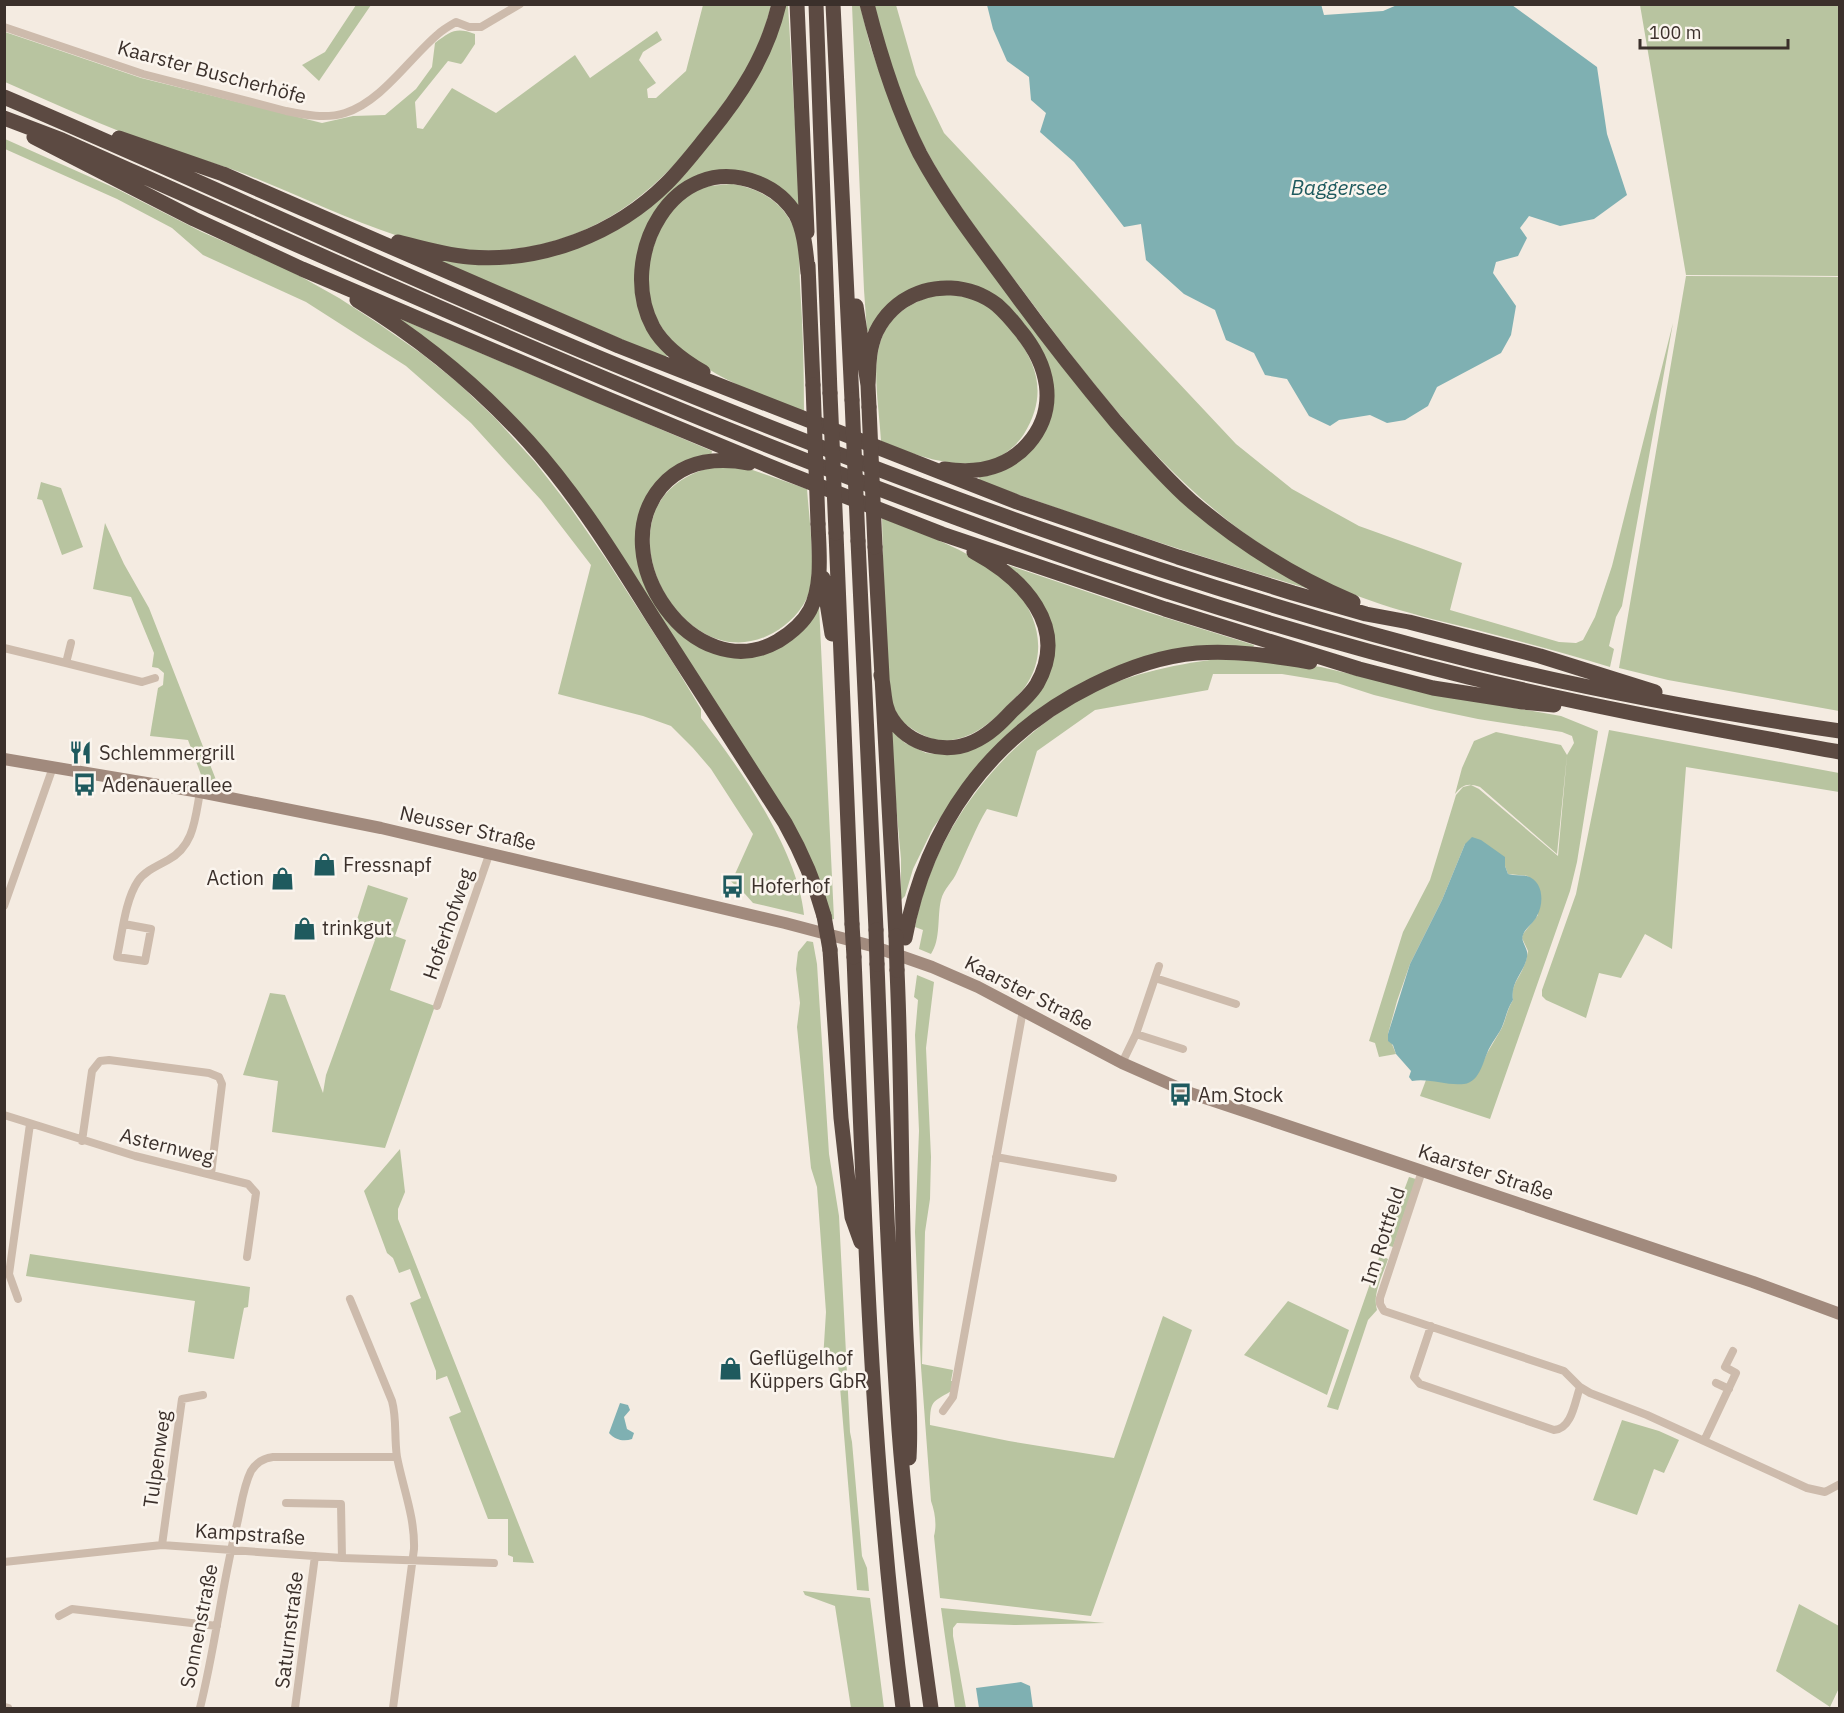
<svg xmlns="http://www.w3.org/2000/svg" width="1844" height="1713" font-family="'IBM Plex Sans',sans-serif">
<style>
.green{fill:#b8c4a0}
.water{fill:#7fb0b2}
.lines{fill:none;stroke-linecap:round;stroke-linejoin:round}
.minor{stroke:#cdbbac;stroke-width:8}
.secondary{stroke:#a18a7d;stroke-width:12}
.motorway{stroke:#5c4a42;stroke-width:15}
.motorway-bridge{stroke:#5c4a42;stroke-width:15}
.labels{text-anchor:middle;stroke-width:5;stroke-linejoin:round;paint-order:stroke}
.street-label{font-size:20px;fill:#3b302b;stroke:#fbf5ee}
.poi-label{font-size:20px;fill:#3b302b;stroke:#fbf5ee;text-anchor:start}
.water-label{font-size:21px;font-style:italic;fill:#1f5a5e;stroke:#fbf5ee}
</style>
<rect width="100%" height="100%" fill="#f4ebe1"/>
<path class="green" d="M356,5h15l-52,76 -17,-16 23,-13z
M703,5h68c-13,56 -43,94 -78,138 -76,95 -178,130 -295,93 -52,-17 -102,-42 -153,-62 -29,-11 -59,-19 -88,-29 -52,-18 -102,-41 -152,-63v-50l136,46 181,45 31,-7 32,-1 31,-26 16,-22 3,-24c16,-12 21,-16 40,-9v10l-12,18 -2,2 -13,-3 -33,41 2,26 6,1 29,-41 44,25 79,-58 15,23 67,-47 5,9 -19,12 -4,8 17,23 -9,6 1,9h8l30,-27z
M783,5h5l12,205 -66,-38 -72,31 -24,101 7,21 23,29 -3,4 -225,-97 1,-3 126,-9 122,-83z
M852,5h8l10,40 10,29 38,82 225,303 173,132c-113,-33 -225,-70 -336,-110l-1,-4 12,-2 18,-8 43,-74 -44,-84 -60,-26 -77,45 -4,4 -3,-42z
M871,5h25l20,70 28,58 292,311 56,45 67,37 103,37 -12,47 109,32 17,1 7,-3 12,-23 17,-51 61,-243 -51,283 -6,11 -7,29 5,3 -4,18c-46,-14 -91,-26 -137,-38 -55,-13 -110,-27 -160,-53 -124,-65 -205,-171 -287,-281 -38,-50 -78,-101 -106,-157 -21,-43 -34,-88 -49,-133z
M1640,5h199v271l-153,-1z
M5,139l112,50 85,43 87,38 50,28 40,26 43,30 35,28 38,36 40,44 35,45 36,52 69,107 26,43v9c39,50 97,133 103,197l-51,-12 -8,-9 -20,-18 10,-2 18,-40 -42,-65 -18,-21 -22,-22 -28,-10 -85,-22 33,-129 -50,-65 -70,-77 -65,-57 -100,-64 -103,-47 -31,-27 -55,-29 -112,-50z
M732,184c26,4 49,16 61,42 8,18 6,40 7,59 3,43 4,86 4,129 -76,-33 -192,-71 -146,-179 8,-20 24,-41 46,-48 9,-2 19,-2 28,-3z
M1686,276l153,1v434l-171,-31 -49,-12z
M939,294c17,2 35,2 49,12 10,7 18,17 25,26 26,34 34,64 11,102 -8,13 -25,26 -40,28 -36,6 -70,-7 -103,-21 -4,-66 -23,-125 58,-147z
M391,315l321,136 -1,5 -38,14 -36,83 44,79 79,20 59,-47 15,314 -4,1 -14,-45 -232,-371z
M718,466l29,2 60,21c2,27 9,80 2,104 -6,17 -21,32 -36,40 -96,54 -192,-140 -55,-167z
M41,482l20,6 22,59 -21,8 -20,-55 -5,-1z
M882,518c40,15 98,36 128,66 28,28 39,69 15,103 -4,6 -11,11 -15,16 -24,26 -56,50 -91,30 -9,-5 -18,-11 -23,-21 -9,-16 -7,-35 -9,-53 -3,-47 -4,-94 -5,-141z
M105,523l19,41 25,44 69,177 -15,-5 -15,-40 -38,-4 8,-48 5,-3 1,-12 -6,-5 -6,-1 2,-14 -23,-56 -38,-8z
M1008,565l139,47 107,33 -1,3 -151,27 -130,99 -39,54 -20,41 -8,27 -4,4v-41l-12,-132 16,16 21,10 12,1 46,-11 65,-80 -20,-74z
M1217,659l73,4 31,4 113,27 127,22 37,15 -21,131 -7,29 -80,228 -70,-23 6,-16 8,1 50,-21c4,-10 10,-18 15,-27 7,-11 7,-22 14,-33 -3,-14 6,-21 11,-34 2,-4 3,-10 4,-15l-6,-13 1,-4 15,-19 -10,-39 -20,-2 -3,-8 -40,-22 -23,56 -32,64 -13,37 -9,33 8,20 -17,3 -4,-14 -6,-2 34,-109 27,-52 26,-85 7,-8 8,-2 8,4 79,67 9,-101 -10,99 -77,-67c-12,-4 -17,-3 -25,7l7,-26 12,-27 22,-9 65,13 6,10 7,-12 -2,-7 -10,-4 -84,-13 -43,-9 -61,-15 -37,-12 -55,-9h-69l-5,16 -113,20 -58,41 -20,66 -30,-8c-12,20 -20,42 -30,63 -4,10 -13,16 -16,28 -4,17 0,39 -10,54l-12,-5 4,-19 -8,-3c18,-96 83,-180 167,-229 41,-23 89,-33 135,-39z
M1609,730l230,43v19l-153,-25 -14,182 -27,-15 -24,44 -22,-5 -13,45 -40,-18 -4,-4v-6l34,-96z
M368,885l40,13 -13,38 11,4 -16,50 45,16 -50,142 -113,-16 6,-51 -35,-6 27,-82 15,2 38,98 3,-18 49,-135 -22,-8z
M807,941l6,1 4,22 12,190 10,62 11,216 2,10 10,114 5,12 2,23 -12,-1 -19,-227 -15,-3 3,-48 -9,-125 -6,-19 -14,-141 3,-24 -4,-34 2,-17z
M917,975l17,7 -8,66 5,109 -1,42 -5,33 -3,132 31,6 -2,11h4l-1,8c-20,14 -24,8 -24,36l79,16 105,17 49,-142 29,14 -101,286 -151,-18 -6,-62c3,-11 1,-24 -3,-35l-10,-134 -6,-135 4,-101 -4,-96 3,-35 -4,-3z
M400,1149l5,43 -7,17v10l136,344 -21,-1v-5l-5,-2v-36h-20l-39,-102 12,-5 -14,-36 -11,4v-9l-26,-68 11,-5 -11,-29 -11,4 -6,-15 -6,-5 -23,-62z
M1409,1177l7,2 -23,68 -9,-3z
M30,1254l220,33 -2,20 -4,1 -10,51 -46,-7 7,-51 -169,-25z
M1380,1255l8,4c-5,16 -16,35 -11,51l-9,10 -30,90 -11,-3z
M1288,1301l61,29 -22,65 -83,-40z
M1622,1420l37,11 20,9 -15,33 -10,-4 -17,46 -44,-15z
M803,1591l67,7 14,110h-33l-16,-102 -30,-11z
M1799,1604l40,22v62l-9,19 -54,-36z
M941,1608l164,15 -91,2 -57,-2 -4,5v8l13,72h-11z"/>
<path class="water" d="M1321,4l3,11 59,-4 14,-6h115l85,62 10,67 20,61 -33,24 -34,7 -31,-10 -9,12 7,10 -9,18 -22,6 -3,11 23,33 -5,29 -10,18 -64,34 -9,19 -23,14 -18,3 -17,-8 -31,5 -9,6 -21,-10 -22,-37 -22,-4 -11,-22 -28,-13 -11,-30 -31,-16 -38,-34 -5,-36 -17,3 -50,-65 -34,-30 6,-19 -15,-13 -2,-23 -22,-16 -14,-32 -6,-24z
M1472,837l9,3 24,17v9l3,8c7,2 13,1 19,2 17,5 17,28 10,40 -3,7 -12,12 -14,19 -3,7 6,13 4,22 -3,16 -17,25 -14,43 -7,10 -7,20 -13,31 -3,5 -7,10 -10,16 -7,12 -9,35 -26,37 -17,2 -34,-6 -52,-3l-3,-4 2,-6 -15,-17 -3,-9 -5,-4v-7l22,-70 32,-64 23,-56z
M620,1403l8,2 2,5 -6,7 3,12 7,4 -2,6c-8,3 -17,1 -23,-6z
M1021,1682l9,4 3,22h-54l-3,-20z"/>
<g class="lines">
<path class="minor" d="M4,27l139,47 143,37c19,4 40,8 59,2 36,-11 64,-54 92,-78 5,-5 12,-9 19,-13l13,5h12l39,-23
M4,648l62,15 5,-20
M66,663l76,19 13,-4
M4,906l49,-139
M124,924l27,5 -6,32 -28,-4c5,-22 8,-57 21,-76 7,-10 19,-15 30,-21 26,-14 27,-41 32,-68
M1155,978l81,26
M437,1006l53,-154
M1136,1034l47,15
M1122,1063l14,-29 23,-68
M4,1115l131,41 113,28 8,9 -9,64
M82,1141l10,-70 8,-10 9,-1 100,13 10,4 3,7 -11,90
M996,1157l117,21
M1422,1171l-42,127v6l4,7 180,60 16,16 10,6 57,22 160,73 18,4 15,-8
M18,1299l-9,-25 21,-150
M350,1299l42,102c5,18 2,37 5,56 6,31 18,60 17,92l-21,159
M1431,1326l-17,51 6,7 134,46c18,-1 21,-29 26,-43
M1716,1383l13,6
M943,1411l10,-14 70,-387
M1704,1441l32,-68 -11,-6 8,-16
M286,1503l55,1 1,54
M162,1545l20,-146 21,-4
M4,1562l158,-17 180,13 152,5
M59,1616l13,-7 145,17
M4,1707l4,1
M200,1708c15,-60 22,-123 37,-184 4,-17 6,-37 14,-53 5,-8 13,-13 22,-14h124
M295,1708l20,-152"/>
<path class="secondary" d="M4,759l196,33 181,36 404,95 87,23 60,21 46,20 144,76 68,30 563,189 87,32"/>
<path class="motorway" d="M797,4l10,228
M816,4l14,389
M833,4l19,396
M867,4c13,51 29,103 53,150 27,50 62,94 95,139 32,44 66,87 101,129 24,27 48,55 75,79 48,41 103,76 162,101
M4,97c205,87 405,183 610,267 281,116 565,223 860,297 121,30 243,52 366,70
M4,118l58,22c363,162 726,328 1105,451 99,32 200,61 301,86 123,30 247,52 372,75
M34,137l160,82 108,50 296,126 188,78 156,61 223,75 194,60 74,19 90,14 31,3
M119,138l104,36 396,172 398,156 161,55 115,36 73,21 43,8 131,34 115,36
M398,242c23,6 47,13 71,15 72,6 147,-23 198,-74 15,-15 28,-32 41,-48 33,-40 59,-80 71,-131
M808,265l5,120
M357,300c64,39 121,86 171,141 48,53 86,114 124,175 44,69 88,138 133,207 17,30 30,60 39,93
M856,306l12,79 1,22
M703,372c-19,-11 -39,-25 -50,-45 -37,-69 20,-178 105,-144 15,6 29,17 38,32 9,17 10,39 12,58
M868,385c1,-13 0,-28 4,-41 4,-17 16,-33 31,-43 29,-19 67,-17 94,4 8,7 15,15 22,24 29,34 41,78 9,115 -22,25 -53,30 -84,25
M749,463c-33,-6 -65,-3 -88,24 -59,70 33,202 117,154 13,-8 25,-18 32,-31 13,-25 9,-59 8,-86
M836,533l16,391
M858,541l18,389
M875,547l21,389
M823,578l9,56
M881,675c4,15 2,32 11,44 17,26 53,36 81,23 16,-7 28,-19 39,-31 9,-8 19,-17 25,-27 33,-58 -15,-106 -63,-132
M905,938c21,-112 84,-202 188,-253 32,-16 68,-29 104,-32 38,-3 76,3 113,9
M830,950l11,168 11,99 9,25
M854,957c10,251 17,502 49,751
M877,964c6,155 11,311 22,466 7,93 19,186 32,278
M897,970c5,112 4,225 8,338 1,50 7,100 4,150"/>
<path class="motorway-bridge" d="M813,385l5,139
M830,393l6,140
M852,400l6,141
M869,407l6,140
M824,916l6,34
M852,924l2,33
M876,930l1,34
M896,936l1,34"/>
</g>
<defs>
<symbol id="restaurant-bare" viewBox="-9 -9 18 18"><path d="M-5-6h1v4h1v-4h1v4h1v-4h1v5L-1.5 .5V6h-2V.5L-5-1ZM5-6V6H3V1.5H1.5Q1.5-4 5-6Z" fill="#1f5a5e" stroke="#fbf5ee" stroke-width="2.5" paint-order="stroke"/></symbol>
<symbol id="bus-bare" viewBox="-9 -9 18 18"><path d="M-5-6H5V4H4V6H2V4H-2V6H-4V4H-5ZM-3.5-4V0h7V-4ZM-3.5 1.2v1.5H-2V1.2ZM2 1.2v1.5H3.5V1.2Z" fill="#1f5a5e" stroke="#fbf5ee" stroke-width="2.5" paint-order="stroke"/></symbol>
<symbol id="shop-bare" viewBox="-9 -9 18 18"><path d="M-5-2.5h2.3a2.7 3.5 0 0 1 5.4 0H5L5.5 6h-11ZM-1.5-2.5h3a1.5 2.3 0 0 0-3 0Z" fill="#1f5a5e" stroke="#fbf5ee" stroke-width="2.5" paint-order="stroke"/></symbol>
</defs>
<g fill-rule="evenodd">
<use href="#restaurant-bare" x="64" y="736" width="33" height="33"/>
<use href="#bus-bare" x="68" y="768" width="33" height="33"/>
<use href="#shop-bare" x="308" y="848" width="33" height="33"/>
<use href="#shop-bare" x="266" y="862" width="33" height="33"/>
<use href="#bus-bare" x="716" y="870" width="33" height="33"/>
<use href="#shop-bare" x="288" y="912" width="33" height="33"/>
<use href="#bus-bare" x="1164" y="1078" width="33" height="33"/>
<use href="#shop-bare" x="714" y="1352" width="33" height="33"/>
</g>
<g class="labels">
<g class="street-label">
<text transform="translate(212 72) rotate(15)" y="7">Kaarster Buscherhöfe</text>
<text transform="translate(468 828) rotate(13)" y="7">Neusser Straße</text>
<text transform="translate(448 924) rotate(-71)" y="7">Hoferhofweg</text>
<text transform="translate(1029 993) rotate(27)" y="7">Kaarster Straße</text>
<text transform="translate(167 1146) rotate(14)" y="7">Asternweg</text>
<text transform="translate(1486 1172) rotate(18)" y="7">Kaarster Straße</text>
<text transform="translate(1383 1236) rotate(-72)" y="7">Im Rottfeld</text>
<text transform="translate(157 1459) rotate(-82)" y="7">Tulpenweg</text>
<text transform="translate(250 1534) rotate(4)" y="7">Kampstraße</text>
<text transform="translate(199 1626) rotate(-79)" y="7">Sonnenstraße</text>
<text transform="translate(289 1630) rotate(-83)" y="7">Saturnstraße</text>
</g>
<g class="poi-label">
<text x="99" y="760">Schlemmergrill</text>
<text x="102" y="792">Adenauerallee</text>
<text x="343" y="872">Fressnapf</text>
<text x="264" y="885" text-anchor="end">Action</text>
<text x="751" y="893">Hoferhof</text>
<text x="322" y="935">trinkgut</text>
<text x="1198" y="1102">Am Stock</text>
<text x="749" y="1365">Geflügelhof<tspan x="749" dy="23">Küppers GbR</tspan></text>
</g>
<g class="water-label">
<text x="1339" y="195">Baggersee</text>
</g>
</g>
<rect width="1844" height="1713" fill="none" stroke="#3b302b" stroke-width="12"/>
<path d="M1640 39v9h148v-9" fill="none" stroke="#3b302b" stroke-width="3"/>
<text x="1649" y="39" font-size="18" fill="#3b302b" stroke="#fbf5ee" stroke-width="4.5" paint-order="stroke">100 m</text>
</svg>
